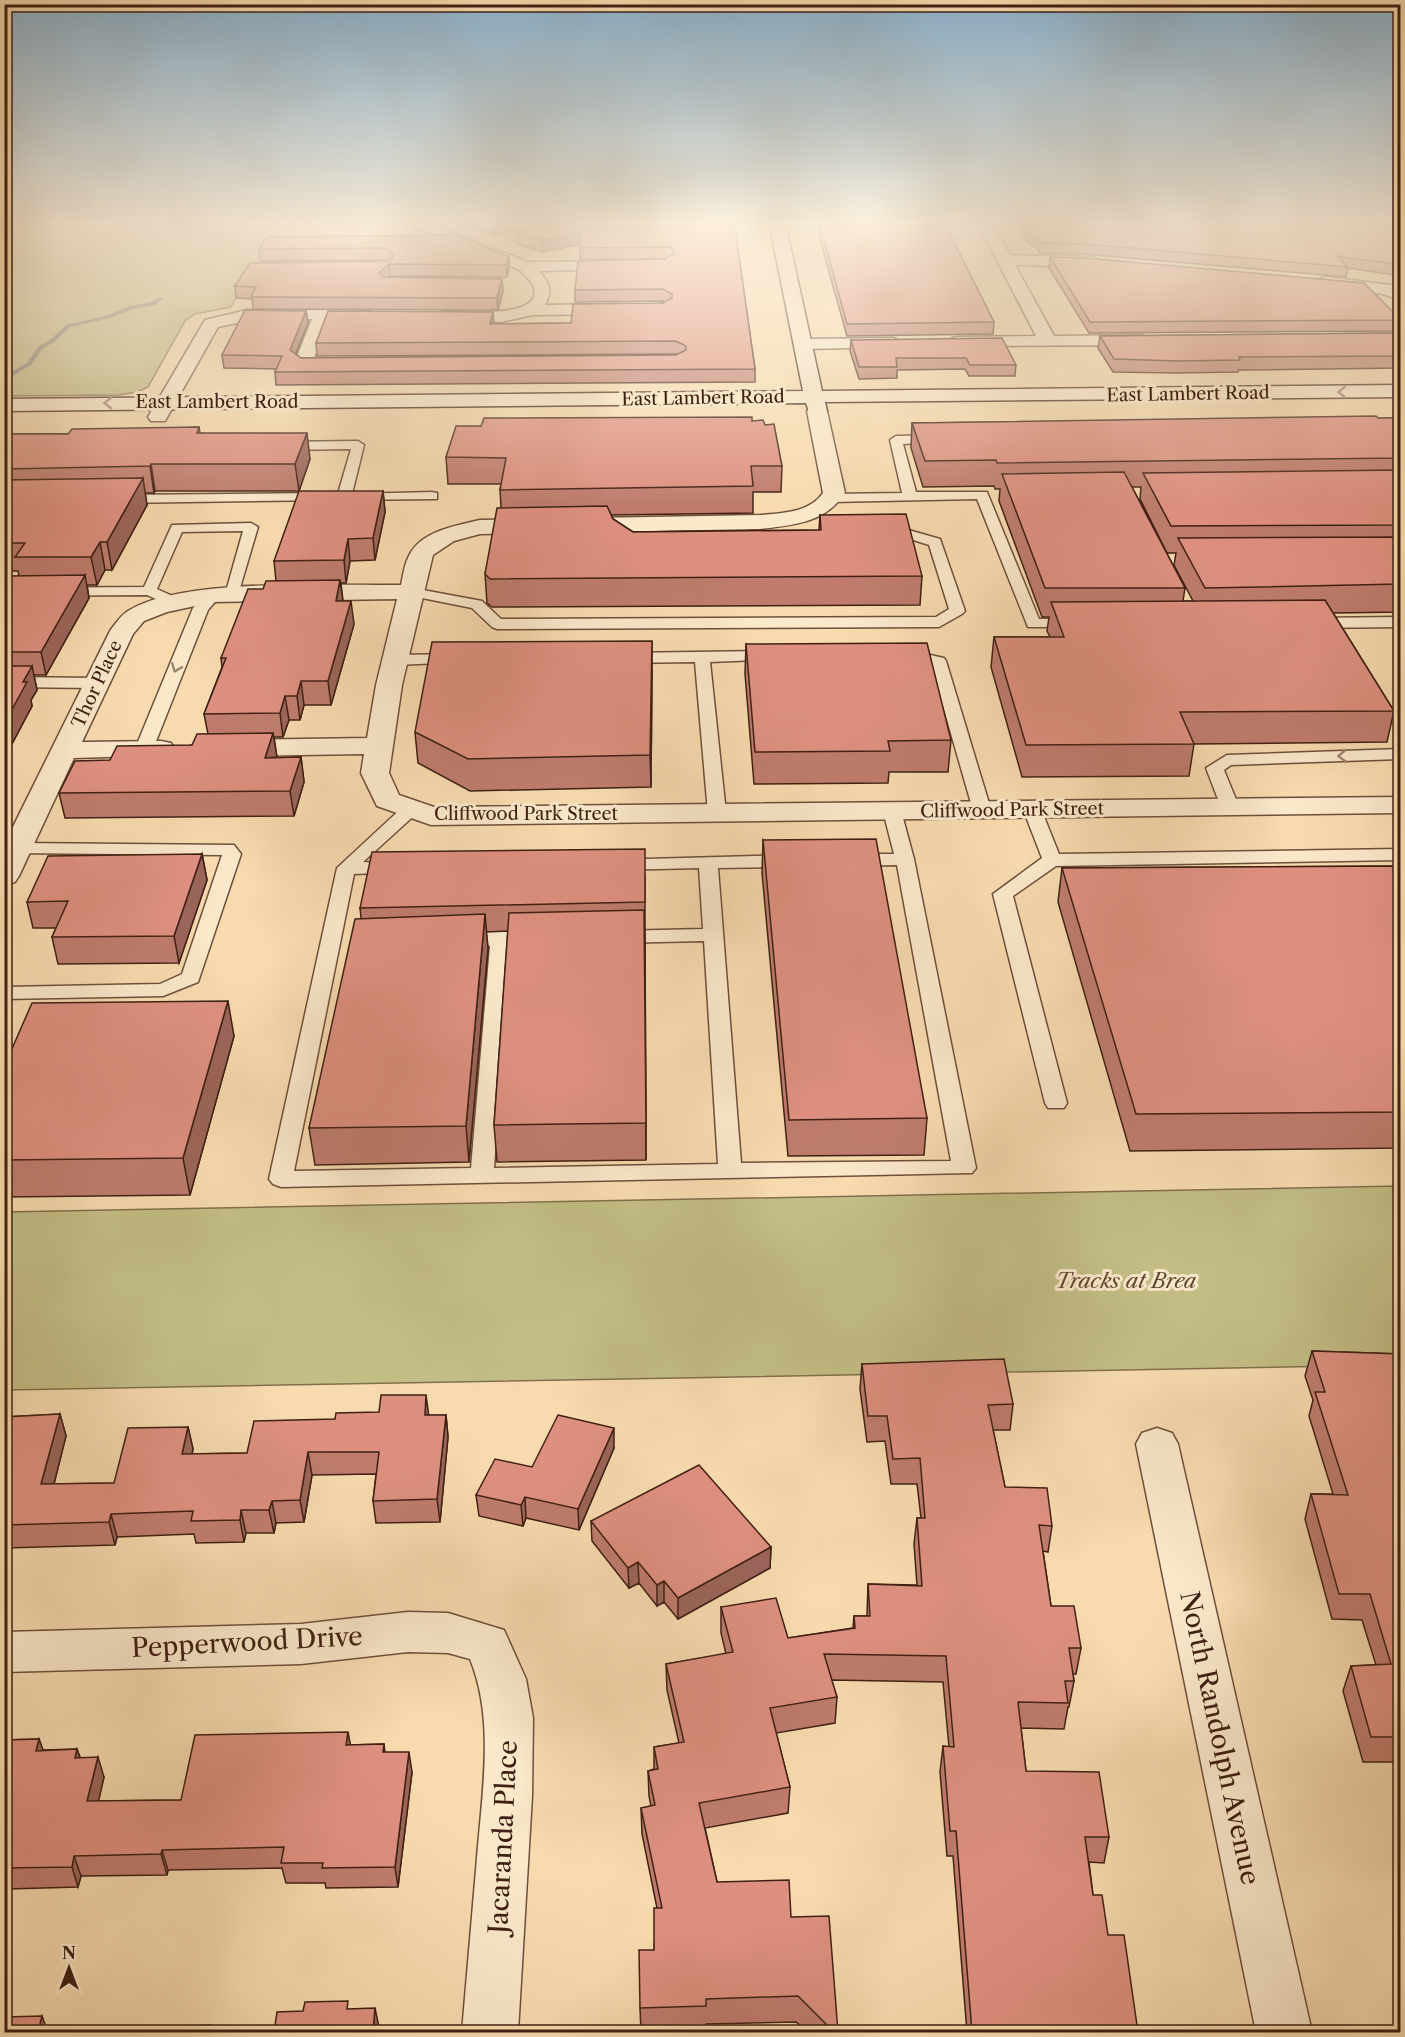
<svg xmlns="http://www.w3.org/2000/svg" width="1405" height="2037" font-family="'Libre Caslon Text',serif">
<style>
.green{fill:#c3be86;stroke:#826f4d;stroke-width:1.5}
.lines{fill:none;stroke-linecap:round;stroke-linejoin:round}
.stream{fill:#7b7b75;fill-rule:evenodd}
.lane-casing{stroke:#6e4f3b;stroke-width:3}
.street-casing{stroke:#6e4f3b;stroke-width:3}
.secondary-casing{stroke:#402014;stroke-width:3}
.lane{fill:#fae8cb;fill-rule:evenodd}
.street{fill:#fae8cb;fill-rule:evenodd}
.secondary{fill:#fae8cb;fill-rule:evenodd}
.wall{fill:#bf7c6e;stroke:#402014;stroke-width:1.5;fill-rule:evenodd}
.shaded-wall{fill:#9b655a;stroke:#402014;stroke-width:1.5}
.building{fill:#de9080;stroke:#402014;stroke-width:1.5}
.oneway{stroke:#9d8470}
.labels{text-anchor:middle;stroke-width:6;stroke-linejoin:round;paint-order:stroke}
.far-street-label{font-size:18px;fill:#402014;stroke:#fae8cb}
.park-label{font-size:21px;font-style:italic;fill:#614830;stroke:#fae8cb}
.near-street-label{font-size:26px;fill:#402014;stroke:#fae8cb}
</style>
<rect width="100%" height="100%" fill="#f7dbaf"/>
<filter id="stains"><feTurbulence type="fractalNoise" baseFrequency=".00333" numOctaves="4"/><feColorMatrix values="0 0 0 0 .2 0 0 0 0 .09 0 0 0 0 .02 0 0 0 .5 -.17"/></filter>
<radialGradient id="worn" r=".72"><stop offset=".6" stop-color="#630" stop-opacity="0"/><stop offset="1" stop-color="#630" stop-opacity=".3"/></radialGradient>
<path class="green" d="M5,222h264l-11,22 7,1 -34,62 -36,7 -10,7 -37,66 -11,5 -18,3 -114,1z
M1400,1186v179l-1395,25 -1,-178z"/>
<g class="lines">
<path class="stream" d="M160,297l3,2 -8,6 -22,4 -23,9 -40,9 -16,15 -12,7 -11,16 -27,16v-5l23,-13 11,-16 12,-7 16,-15 40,-9 24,-10 21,-4z"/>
<defs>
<path id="lane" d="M939,435l6,4 -2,3 -40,2 13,48h71l52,127h37l8,5 -3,3h-53l-51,-128 -146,3 -7,-4 7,-4 71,-1 -12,-53 6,-4z
M358,441l6,4 -12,49 80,-2 5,1v6l-98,1 -2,-3 14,-48 -70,1 -6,-4 6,-4z
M325,493l5,1v6l-211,3 -7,-4 7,-4z
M251,523l7,4 -21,71h-10l-2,-3 18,-64 -61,1 -25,57 22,10 3,3 -3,3h-10l-22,-10 -143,1v-8l140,-1 28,-62z
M882,529h23l35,10 25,72 -3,3 -23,13 -442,2 -5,-2 -20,-19 -60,-12 -7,-4 7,-4 70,13 19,18 435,-2 13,-8 -20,-64 -25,-8 -27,-1v-6z
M214,591l7,4 -13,15 -55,139 -9,5 -6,-1 -3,-4 58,-141 16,-16z
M1400,617v10l-89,1 -8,-5 8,-5z
M903,649l41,9 2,3 45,149 -3,4 -6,1 -9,-5 -42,-146 -34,-7 -2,-3 2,-3z
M773,651l8,5 -2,3 -69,3 16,151 -3,4h-12l-3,-4 -13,-151 -71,1 -8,-5 8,-5z
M458,654l8,5 -2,3 -69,3 -8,-5 8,-5z
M4,677l93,1 8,5 -8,5 -93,-1z
M1400,749v10l-169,6 -7,5 15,37 -9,5 -9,-5 -15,-39 21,-13z
M411,804l9,5 -3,4 -54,49 41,2 2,4 -2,4 -50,2 -60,297 177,-3 19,-222 -37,-2 -3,-4 3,-4c20,-5 68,-6 88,-1l3,4 -3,4 -32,2 -15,223 224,-4 -14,-223 -88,2 -7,-2 -3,-4 3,-4 7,-2 87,-2 -4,-61 -81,2 -9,-6 2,-4 180,-5 9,6 -9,6 -73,1 23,295 210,-2 -54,-296 -45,1 -9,-6 9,-6h42l-11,-43 9,-5 9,5 13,48 62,309 -4,5 -691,14 -8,-3 -4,-5 68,-311 68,-63z
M1032,804l9,5 18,45 341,-5v11l-344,6 -43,30 54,207 -3,5h-16l-3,-5 -52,-209 49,-36 -19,-49z
M18,843l216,2 7,9 -43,128 -35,14 -159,3v-12l156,-3 22,-10 40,-119 -211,-2 -2,-4z"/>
<path id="street" d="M404,222h21l103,40 101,-1 2,3 -8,5 -84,2c10,12 14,19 6,34l73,-1 8,5 -8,5 -85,1 -32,7 -59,-2 -3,-4 3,-4 6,-1c16,0 99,9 85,-26 -2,-5 -9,-10 -13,-15z
M529,222h22l13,7 -8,5z
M977,222h15l18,33 84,2 8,5 -8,5 -79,-2 39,71 89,-1 9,5 -9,5 -191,1 -3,-4 3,-4 6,-1 78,-1z
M1325,277l67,8 8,4v11l-17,-6 -64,-9 -2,-3 2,-3z
M289,308l81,3 9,5 -9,5 -41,-2 -15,39 34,1 3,4c-6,8 -50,10 -57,1l18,-45 -65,2 -29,6 -53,94h-14l-3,-4 57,-97 42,-10z
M894,338l9,5 -3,4 -97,2 -9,-5 9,-5z
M817,405l10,6 18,82c-20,30 -51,32 -85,36l-280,5 -26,7 -21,14 -31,130 -13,88 10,22 35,12 966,-10v16l-969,12 -54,-19 -16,-33 3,-19 -133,2 -10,-2 -3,-6 3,-6 10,-2 136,-2 9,-53 21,-86 -183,3 -47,10 -23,9 -11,13 -51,108 79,-1 10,2 3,6 -3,6 -97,3 -55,118 -4,6 -11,3v-40l106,-214c5,-7 11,-16 18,-20 53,-34 207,-25 273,-26 2,-9 3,-19 7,-27 11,-27 47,-32 72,-38l280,-5c22,-2 49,-2 63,-22l-16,-82z
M1157,1428l15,5 6,11 134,588h-56l-120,-588 6,-11z
M408,1612l40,1 56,17 22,49 7,39 -1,78 -14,236h-56c5,-58 10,-116 15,-174 5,-65 18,-138 -7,-199l-22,-6 -40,-1 -107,12 -297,8v-40l297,-8z"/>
<path id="secondary" d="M769,222h16l37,169 578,-6v12l-575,5 2,9 -10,6 -7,-2 -4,-12 -802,8v-12l799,-8z"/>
</defs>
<use href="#lane" class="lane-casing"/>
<use href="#street" class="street-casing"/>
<use href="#secondary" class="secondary-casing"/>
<use href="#lane" class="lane"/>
<use href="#street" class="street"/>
<use href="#secondary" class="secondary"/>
</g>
<path class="wall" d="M458,222h97l-62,13z
M609,222h125l21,147v13l-479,3 -1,-13 1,-3 -52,-1 -2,-13 84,-44 2,12 -12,31 5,4 375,-3 1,-1 -360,2 -1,-13 178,-19 77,-1 94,-21 -2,-1 -88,1v-12l91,-31h-86v-15l-38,8 -25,-8v-12l110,-2 2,-1z
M819,222l175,100 -1,12 -146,2 -29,-103z
M1017,222h321l63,4v50l-53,-8 -2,9 -262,-23 -44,-1 -4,-6 -6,-2z
M265,239l244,18v11l-2,9 -117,-1 -1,1 114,14 -5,19 -245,-1 -1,-10 -16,-1 -1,-12 152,-25 -3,-1 -124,1 -1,-12z
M1050,257l351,62v6l-2,6 -310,2 -40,-65z
M1401,333v35l-155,2h-7l-1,2 -62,1 -63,-1 -15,-24 2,-12z
M851,340l165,25 -1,11h-46l-4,-7 -68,1v8l-38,1 -9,-28z
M1401,418v194l-68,1 61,98 -7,31 -193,2 -5,32 -167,1 -31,-110 3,-30h56l-3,-6 2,-14h-7l-43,-116 1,-12h-5l-1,-3 -71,1 -12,-39 1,-25zM1132,487h9l-1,12 27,54h9l-2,12 19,36h-10l2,-13z
M752,421l30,45 -1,26h-28v21l-142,2 2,4 20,13 186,-2 1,-15 102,61 -2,29 -428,2 -5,-4 -2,-29 16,-66 -1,-18 1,-6h-53l-2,-27z
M199,427l1,6 110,26 -11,32h-144l-1,2h-9l2,12 -35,65h-7l-8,15h-10l2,13 -43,77h-12l3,15 -6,10 1,6 -28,53v-177l15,-6 -1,-5h-14v-137h64z
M383,491l2,21 -10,48 -25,1 -4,22h-5l2,18 11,23 -23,81h-27l-4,15h-11l-6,17h-9l3,21 24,-1 3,25 -10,34 -229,2 -6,-25 51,-33 82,-15 16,-11 -4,-20 18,-47 -1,-9 42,-69 13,-8 -2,-20z
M746,644l205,96 -3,32h-59l-1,11 -134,1 -9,-110z
M652,671l-1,116 -181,4 -52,-28 -3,-31z
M763,840l164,278 -3,37 -136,1 -26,-283z
M202,854l5,26 -28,83 -121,1 -6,-27 4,-9h-23l-6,-26z
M1401,866v282l-271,3 -72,-249 4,-34z
M645,875v53l1,232 -149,2 -3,-37 14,-194 -22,1 2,16 -19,214 -154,3 -6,-37 52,-210 -1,-10z
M234,1036l-44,159 -186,2v-130z
M1312,1351l89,3v408h-38l-20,-71 8,-25 25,-1 -14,-45 -30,-1 -27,-100 6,-25h22l-24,-78 4,-16 -8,-24z
M862,1364l151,40 -3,26h-17l12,57 47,39 -4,26 -5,-1 8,55 30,42 -5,26h-3l1,7 -5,26h-1l-4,22 -43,-1 5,43 83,66 -5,26 -15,-1 4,33 15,40 30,97h-171l-14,-176h-6l-7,-84 3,-26 6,1 -6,-65 -112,-2 6,17 -2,26 -59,10 14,54 -2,26 -83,15 12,54 74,35 47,115h-31l-11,-10 -90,2v7l-65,1 -1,-24 14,-58 3,-42 -15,-74 -1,-26 10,-2 -2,-10 -1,-25 6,-2v-22l25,-4 -12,-53 -1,-26 60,-10 -5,-21v-26l67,31 65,-10 1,-12h13l1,-32 49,1 -3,-41 3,-26h4l-4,-34h-26l-6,-43 -18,1 -7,-53z
M60,1414l6,22 -12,48 60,-1 74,-56 5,22 -1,5 55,-1 88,-34 111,-4 2,22 -8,85 -64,1 -3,-22 3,-27 -64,1 -8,47 -28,1 -2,10h-28l-2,9 -48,1 -2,-9 -77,3 -2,8 -111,3v-131z
M614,1448l-35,82 -53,-12 -3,8 -44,-10 -3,-21 56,-28z
M591,1521l180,26 -1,21 -92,51 -14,-17 -7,4 -18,-23 -10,5 -37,-47z
M39,1739l4,11 34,-1 3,8 24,20 -6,24 83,-1 169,-55 34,-1 1,8 27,20 -14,115 -72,1 -1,-5h-39l-4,-15 -114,2 -1,5 -86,1 -3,11 -70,2 -4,-10v-139z"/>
<path class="shaded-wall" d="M499,222h56l-62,13v-12z
M582,232v12l-40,8 -1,-11z
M509,257v11l-2,9 -1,-12z
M389,264l1,12 -10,8 -1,-11z
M502,279l1,12 -5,19 -1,-12z
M306,311l2,12 -16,40 -2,-13z
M493,312l1,12h-4z
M307,433l3,26 -11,32 -4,-27z
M151,464l4,27 -1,2 -4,-27z
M143,478l4,27 -35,65 -5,-28z
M383,491l2,21 -10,48 -2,-22z
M348,539l2,22 -4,22 -2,-23z
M100,542l5,28 -8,15 -6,-28z
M85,575l4,23 -43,77 -5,-23z
M340,580l3,22 -7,-1z
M351,601l3,23 -23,81 -3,-24z
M652,641v30l-1,116 -1,-32z
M32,666l5,24 -6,10 1,6 -28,53v-35l19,-42z
M301,681l3,24 -4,15 -3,-24z
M285,696l4,24 -6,17 -3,-24z
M273,733l4,24 -12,1z
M301,757l3,25 -10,34 -4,-25z
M202,854l5,26 -28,83 -5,-27z
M644,910l1,34 1,216v-37z
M485,914l3,34 -19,214 -3,-36z
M228,1001l6,35 -44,159 -7,-37z
M426,1395l3,22 -4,-2z
M60,1414l6,22 -18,71 -7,-23z
M446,1415l2,22 -8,85 -3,-23z
M188,1427l5,22 -6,27 -5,-22z
M614,1428v20l-35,82 -1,-21z
M308,1452l4,23 -8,47 -4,-22z
M525,1497l1,21 -3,8 -2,-21z
M272,1501l4,22 -2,10 -5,-23z
M241,1510l5,23 -2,9 -4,-22z
M111,1514l6,23 -2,8 -6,-23z
M771,1547l-1,21 -92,51v-21z
M638,1562l1,21 -10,5 -1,-20z
M664,1581v21l-7,4v-21z
M348,1732l4,21 -6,-8z
M39,1739l7,20 -10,-8z
M77,1749l7,21 -9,-12z
M409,1752l3,20 -14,115 -3,-20z
M98,1757l6,20 -10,44 -7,-20z
M162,1850l6,20 -1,5 -6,-21z
M74,1856l7,20 -3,11 -6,-20z
M375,2008l5,24h-7z
M42,2016l6,16h-10z"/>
<path class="building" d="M567,222h32l28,8 9,-6 -2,-2h100l21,147 -480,3 7,-16 -60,-1 23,-45 61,1 -16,39 11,8 375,-3 10,-5v-4l-10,-5 -360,2 12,-32 165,1 -3,12 81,-1 2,-19 90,-1 9,-5v-4l-9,-5 -88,1 3,-29 87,-2 10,-6 -4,-6 -91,1 2,-16 -41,9 -24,-9z
M819,222h125l50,100 -147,2z
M1023,222h315l63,4v39l-64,-9 11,11 -263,-23 -44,-1 -4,-6 -7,-2z
M457,235l52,22 -3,8 -117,-1 -10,9 4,4 119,2 -5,19 -246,-1 5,-10 -21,-1 15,-23 139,-2 4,-4 -2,-6 -8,-3 -124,1 6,-10 5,-2z
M1050,257l35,1 279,25 37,37 -311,2z
M1401,333v23l-153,1h-9l1,3 -62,1 -64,-2 -14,-23z
M1002,338l14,27h-46l-4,-7h-70l1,9h-38l-8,-27z
M1376,416l2,2h23v40l-404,5 -1,-3 -71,1 -13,-38z
M752,417v4l11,-1 2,5 9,-1 8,42h-31l2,20 -253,4 6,-32 -60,-1 10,-31h25l3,-8z
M199,427l-2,6h110l-12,31h-144l-1,2 -146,3v-35h64l4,-5z
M1401,470v55l-230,1 -28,-53z
M1124,472l61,116h-140l-43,-114z
M143,478l-36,64h-7l-9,15h-76l10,-14h-21v-63z
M299,491h84l-10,47 -25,1 -4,21 -70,1z
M607,506l6,13 20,13 188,-2 -1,-15 86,-1 16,62 -432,3 -5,-5 12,-66z
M1401,537v47l-196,4 -27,-50z
M85,575l-44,77h-37v-70l5,-6z
M340,580l-4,21h15l-23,80h-27l-4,15h-12l-5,17 -76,1 22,-56h-5l27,-69h15l3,-8z
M1325,600l69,111 -214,1 14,32 -168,1 -32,-108h70l-13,-35z
M652,641l-2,114 -182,4 -53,-27 17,-90z
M927,643l24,97 -63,1 2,10 -135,1 -9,-108z
M4,666h28l-9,16h4l-23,42z
M273,733l-8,25 36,-1 -11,34 -231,2 16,-32 35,-1 7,-14 75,-1 5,-11z
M876,839l51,279 -138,2 -26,-280z
M645,849v53l-285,6 12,-56z
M202,854l-28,82 -122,1 16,-36 -41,1 21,-46z
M1401,866v246l-265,2 -74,-246z
M644,910l2,213 -152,2 15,-212z
M485,914l-19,212 -157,2 46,-209z
M228,1001l-45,157 -179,2v-93l28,-64z
M1312,1351l89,3v383h-30l-20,-71 40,-2 -21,-70h-31l-28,-100 37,1 -33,-103h10z
M1004,1359l9,45 -25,1 17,82 42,1 5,38 -13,-1 12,81h23l7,42h-12l5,33h-9l3,22 -50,-1 8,69 73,1 10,65h-24l8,58h9l6,40h16l14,97h-166l-16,-201h-6l-7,-85 11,1 -8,-91 -122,-2 13,43 -67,11 20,79 -91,16 18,79 72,-2 2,37 38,-1 9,116h-4l-36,-36 -92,3v7l-66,2 -1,-58h15v-42h8l-21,-100 14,-3 -7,-34 10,-2 -4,-22 30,-5 -18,-78 67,-12 -12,-45 55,-9 12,40 67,-10 -1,-12h16l-2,-32 54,2 -5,-68h8l-5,-60 -27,1 -6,-43h-19l-6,-52z
M381,1395h45l-1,20h21l-9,84 -64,2 6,-49h-71l-8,48 -28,1 -3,9h-28l-1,10 -49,1 2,-10 -82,3 -2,8 -105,3v-108l56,-3 -19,70 73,-1 14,-55 60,-1 -6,27 65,-1 7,-32 81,-2 1,-6 43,-1z
M558,1415l56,13 -36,81 -53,-12 -4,8 -45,-10 19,-36 37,8z
M699,1465l72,82 -93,51 -14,-17 -7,4 -19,-23 -10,6 -37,-47z
M348,1732l-2,13 38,-1 -1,8h26l-14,115 -73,1 1,-5h-42l3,-16 -122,3 -1,4 -87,2 -2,11 -68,1v-12l2,-5h-2v-111l35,-1 -3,12 41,-2 -2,9 23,-1 -11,44 94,-1 14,-65z
M348,2001l-1,8 28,-1 -2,24h-99l3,-20 26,-1 2,-9z
M42,2016l-4,16h-34v-15z
M212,2025l-1,7h-101h42l1,-5z"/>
<defs><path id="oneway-chevron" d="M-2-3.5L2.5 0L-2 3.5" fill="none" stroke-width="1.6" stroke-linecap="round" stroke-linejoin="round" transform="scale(1.5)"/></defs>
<g class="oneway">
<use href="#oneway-chevron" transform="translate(1342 392) rotate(179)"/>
<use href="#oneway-chevron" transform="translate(108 403) rotate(179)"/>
<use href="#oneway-chevron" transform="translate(176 668) rotate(112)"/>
<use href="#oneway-chevron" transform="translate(1342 756) rotate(178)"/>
</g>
<linearGradient id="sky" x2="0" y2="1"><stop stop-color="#8cb6d4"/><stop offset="0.44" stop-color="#fbefdb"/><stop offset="1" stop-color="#fbefdb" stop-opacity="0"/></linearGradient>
<rect width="1405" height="507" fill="url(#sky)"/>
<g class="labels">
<g class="far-street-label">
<text transform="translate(1188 394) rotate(-1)" y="6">East Lambert Road</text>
<text transform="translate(703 398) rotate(-1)" y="6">East Lambert Road</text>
<text x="217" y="408">East Lambert Road</text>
<text transform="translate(97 684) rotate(-65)" y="6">Thor Place</text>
<text transform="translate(1012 810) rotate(-1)" y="6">Cliffwood Park Street</text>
<text x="526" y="820">Cliffwood Park Street</text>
</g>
<g class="park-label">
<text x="1126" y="1288">Tracks at Brea</text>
</g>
<g class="near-street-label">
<text transform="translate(247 1642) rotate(-3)" y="9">Pepperwood Drive</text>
<text transform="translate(1220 1738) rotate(78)" y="9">North Randolph Avenue</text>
<text transform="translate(503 1837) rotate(-87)" y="9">Jacaranda Place</text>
</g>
</g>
<rect width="1405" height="2037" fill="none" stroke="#f7dbaf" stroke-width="24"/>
<rect x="6" y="6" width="1393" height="2025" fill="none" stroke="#402014" stroke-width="3"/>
<rect x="12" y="12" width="1381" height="2013" fill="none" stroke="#402014" stroke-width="1.5"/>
<g transform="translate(69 1968)" stroke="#fae8cb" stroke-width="4.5" paint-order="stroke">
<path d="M0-4.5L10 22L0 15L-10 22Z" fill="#402014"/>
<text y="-9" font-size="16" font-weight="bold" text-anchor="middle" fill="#402014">N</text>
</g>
<rect width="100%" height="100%" filter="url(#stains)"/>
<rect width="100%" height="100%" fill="url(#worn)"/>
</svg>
